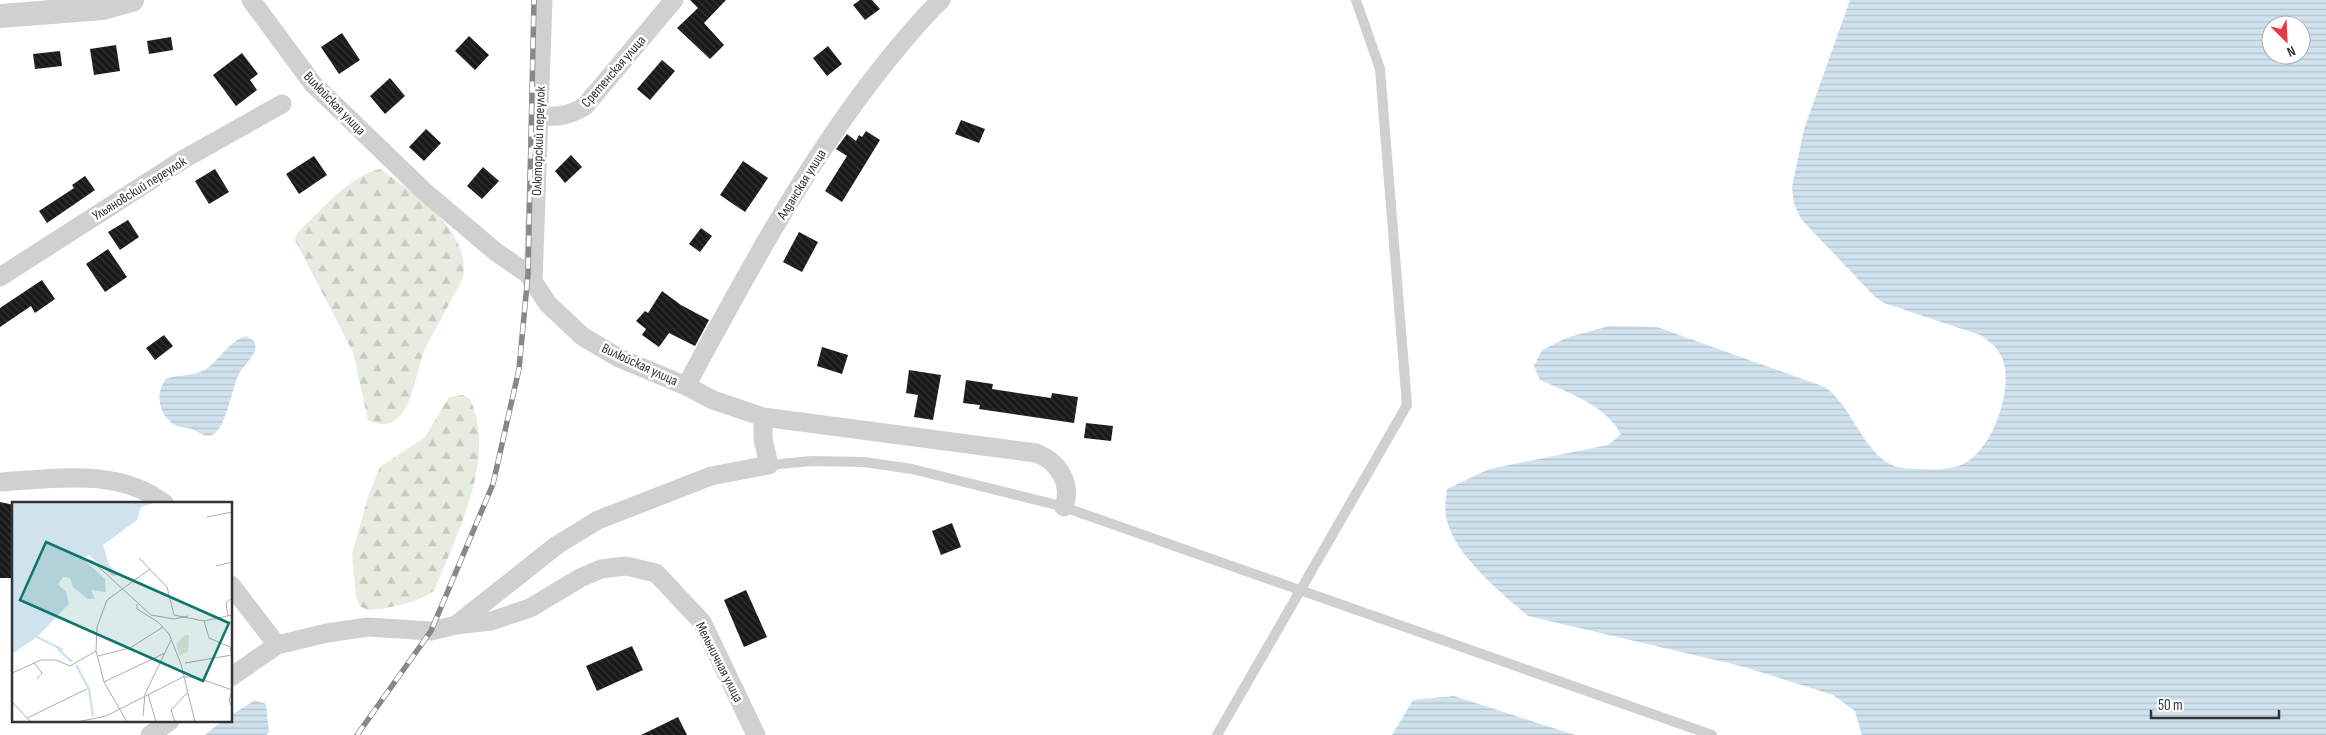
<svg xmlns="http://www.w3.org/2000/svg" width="2326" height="735" font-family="'Sofia Sans Condensed',sans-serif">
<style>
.forest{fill:url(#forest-firs)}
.water{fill:url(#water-rules);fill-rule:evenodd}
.building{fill:url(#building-back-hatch)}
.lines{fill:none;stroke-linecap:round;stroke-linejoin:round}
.service{stroke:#d0d0d0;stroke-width:10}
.minor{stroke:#d0d0d0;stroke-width:19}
.tertiary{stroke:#d0d0d0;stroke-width:24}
.rail-casing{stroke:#888;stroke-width:5.5}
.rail{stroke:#fff;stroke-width:4;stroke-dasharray:11;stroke-linecap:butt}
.labels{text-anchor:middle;stroke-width:5;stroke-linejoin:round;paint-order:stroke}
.street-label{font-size:14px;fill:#333;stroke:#fff}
.inset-river{fill:none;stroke:#cfe2ee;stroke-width:2.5}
.inset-road{fill:none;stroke:#adadad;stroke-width:1}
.view{fill:#0f766e;fill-opacity:0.15;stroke:#0f766e;stroke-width:2.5}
.inset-edge{fill:none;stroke:#333;stroke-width:2.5}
</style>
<defs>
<pattern id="forest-firs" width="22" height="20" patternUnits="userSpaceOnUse" patternTransform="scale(1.25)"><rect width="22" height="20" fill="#e6ecdf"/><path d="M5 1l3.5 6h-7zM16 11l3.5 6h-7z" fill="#c6cbc0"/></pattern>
<pattern id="water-rules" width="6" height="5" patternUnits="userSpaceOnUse" patternTransform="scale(1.25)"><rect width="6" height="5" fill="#cfe2ee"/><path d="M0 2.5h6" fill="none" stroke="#b2c2cd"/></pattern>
<pattern id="building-back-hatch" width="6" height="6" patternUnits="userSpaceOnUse" patternTransform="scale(1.25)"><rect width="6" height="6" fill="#1a1a1a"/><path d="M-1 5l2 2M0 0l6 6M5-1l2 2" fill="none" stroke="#333"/></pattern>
</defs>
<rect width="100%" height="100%" fill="#fff"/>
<path class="forest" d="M380,169c34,24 91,61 83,109 -12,23 -26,47 -38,71 -11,24 -13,92 -57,71l-15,-68 -58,-112 2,-7c22,-20 53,-58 83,-64z
M463,395l7,4c27,60 -13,134 -35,190 -9,12 -53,21 -68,21l-7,-4 -4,-9 -4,-43 17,-60 11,-27 45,-30 24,-40z"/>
<path class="water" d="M1850,0h476v735h-464l-7,-24 -22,-16 -92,-29 -213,-50c-26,-22 -68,-57 -79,-89 -5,-13 -4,-25 -2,-38l42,-20 119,-24 13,-11c-16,-29 -52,-41 -81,-54l-6,-14 8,-16 24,-12 43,-12 48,1 168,60c27,20 35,58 63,76 10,6 23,6 34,6 14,1 27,1 41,-5 30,-14 50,-74 40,-104 -4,-12 -14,-19 -23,-25l-96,-32 -10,-7 -73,-77 -7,-15 -2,-17 12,-58zM2271,25h30v30h-30z
M246,336l8,5c6,13 -10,22 -15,33 -7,14 -12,47 -22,57 -8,9 -15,3 -23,-1 -6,-3 -13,-2 -19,-5 -17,-9 -20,-33 -9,-46 12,-5 26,-2 38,-9 16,-9 23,-28 42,-34z
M1454,696l121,39h-183l21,-35z
M255,700l11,4 3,28 -3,3h-61l17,-14h9v-6z"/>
<path class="building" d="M690,0h36l-22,23 20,22 -14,14 -33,-31 21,-20z
M860,0h12l8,9 -15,11 -12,-15z
M342,33l18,27 -21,14 -18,-27z
M469,36l20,19 -14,15 -20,-19z
M171,37l2,13 -24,4 -2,-13z
M116,45l4,26 -26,4 -4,-26z
M828,46l14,18 -15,12 -14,-18z
M60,51l2,15 -27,3 -2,-15z
M242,53l16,21 -8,6 7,10 -21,16 -23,-31z
M662,60l13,11 -25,29 -13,-11z
M390,78l15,18 -20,18 -15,-18z
M961,120l24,9 -6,14 -24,-9z
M426,129l15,14 -17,18 -15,-14z
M866,131l14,9 -38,62 -17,-11 22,-35 -11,-7 11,-15 9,7 3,-6 3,2z
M571,155l11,12 -17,16 -10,-12z
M314,156l13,19 -28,19 -13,-20z
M743,161l25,17 -23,34 -25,-17z
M483,167l16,14 -17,18 -15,-13z
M215,169l14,23 -20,12 -14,-23z
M85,176l10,14 -48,33 -8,-12 35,-23 -2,-3z
M128,220l11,17 -19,13 -12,-18z
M701,228l11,8 -12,16 -11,-8z
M799,232l19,10 -16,30 -19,-10z
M108,249l19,28 -22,15 -19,-28z
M42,280l13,19 -20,14 -4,-7 -31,21v-19z
M662,291l19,14 28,15 -14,26 -26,-13 -10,14 -17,-12 4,-6 -10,-8 9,-10 3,2z
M164,335l9,11 -18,14 -9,-12z
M822,347l26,8 -6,19 -25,-8z
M909,370l32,5 -8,45 -19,-3 4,-22 -12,-2z
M966,380l27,4 -1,5 59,9 1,-5 26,4 -4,26 -95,-14 1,-4 -17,-2z
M1086,423l27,3 -2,15 -27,-3z
M0,502l14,3v73h-14z
M952,523l9,24 -20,8 -9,-24z
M746,590l21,47 -23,10 -20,-47z
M632,646l11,24 -46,21 -11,-25z
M678,717l9,18h-46z"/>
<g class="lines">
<path class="service" d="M769,465l43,-4 52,1 48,7 149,37 651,229
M1217,735l190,-330 -27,-336 -24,-69"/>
<path class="minor" d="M251,0l62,84 27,26 85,82 71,60 32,22 20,30 34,32 37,22 67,28 27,14 50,17 273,36c23,9 36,30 28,54
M539,116c19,1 30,0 46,-10l89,-106
M0,277l184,-118 98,-55
M533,282l10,-282
M686,386c57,-105 113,-211 186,-306 21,-27 44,-56 69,-80
M0,482c54,-3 119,-15 165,22
M231,585l46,60
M456,625l101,-80 41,-25 113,-44 58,-11 -6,-26v-22
M231,677l46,-32 50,-12 41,-6 63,4 25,-6 35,-4 39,-13 50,-30 21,-9 25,-3 30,7 46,49 54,113
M150,735l20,-14"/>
<path class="tertiary" d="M0,16l103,-8 29,-8"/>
<defs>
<path id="rail" d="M357,735l74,-104 62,-147 26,-115 9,-95 6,-274"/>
</defs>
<use href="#rail" class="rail-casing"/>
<use href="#rail" class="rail"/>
</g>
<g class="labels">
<g class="street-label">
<text transform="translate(613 71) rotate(-49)" y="5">Сретенская улица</text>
<text transform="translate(335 103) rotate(46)" y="5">Вилюйская улица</text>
<text transform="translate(538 141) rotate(-88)" y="5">Олюторский переулок</text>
<text transform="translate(801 184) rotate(-58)" y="5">Алданская улица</text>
<text transform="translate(139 188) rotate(-32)" y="5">Ульяновский переулок</text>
<text transform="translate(640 364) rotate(25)" y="5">Вилюйская улица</text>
<text transform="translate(720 662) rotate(63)" y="5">Мельничная улица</text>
</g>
</g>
<g transform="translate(12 502)">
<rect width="220" height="220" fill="#fff"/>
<path d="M173,133h4l-1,17 -9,3 -3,-11z" fill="#e6ecdf"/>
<path d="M0,0h144l-15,5 -4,13 -34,25 6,20 10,10 -6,1 -24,-21 -7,3 23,21 1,13 -15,-2 4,9h-7l-15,-12 -3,-9 -7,-1 -5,7 8,8 3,12 -32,33 -25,17z" fill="#cfe2ee"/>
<path class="inset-river" d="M25,135l26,13M46,147l14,13M64,163l13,24 4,27"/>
<path class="inset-road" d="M195,15l25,-5M127,56l28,29 7,28 30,6 28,-6M79,58l60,55 23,4 14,-3M204,64l16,-4M125,102v5l21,13 11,12 12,30 14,58M216,114l-2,-13 6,-5M192,119l5,17 21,9 2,9M84,149l8,31 23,40M86,154l32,-8 33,-21M22,161l8,10 -5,6M173,161l47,-8M0,171l29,-13h15l14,6 26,-15 1,-24 10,-27 43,-31M92,180l61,-29M220,189l-3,9 3,8M136,192l8,28M0,200l19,20M131,214l2,-22 26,-54M15,216l60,-29M65,220l29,-6 77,-39h12l37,13M163,220l-4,-12 16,-17"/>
<path class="view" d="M34,40l183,81 -26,58 -183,-81z"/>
<rect width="220" height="220" class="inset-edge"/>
</g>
<g transform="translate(2286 40) rotate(156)"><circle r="24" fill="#ffffff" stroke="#adadad"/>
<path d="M0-4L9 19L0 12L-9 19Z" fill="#e63946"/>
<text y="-8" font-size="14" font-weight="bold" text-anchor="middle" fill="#333333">N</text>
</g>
<path d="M2151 710v8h128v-8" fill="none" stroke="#333333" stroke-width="2.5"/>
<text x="2158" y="710" font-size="15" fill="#333333" stroke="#ffffff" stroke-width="4" paint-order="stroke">50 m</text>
</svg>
